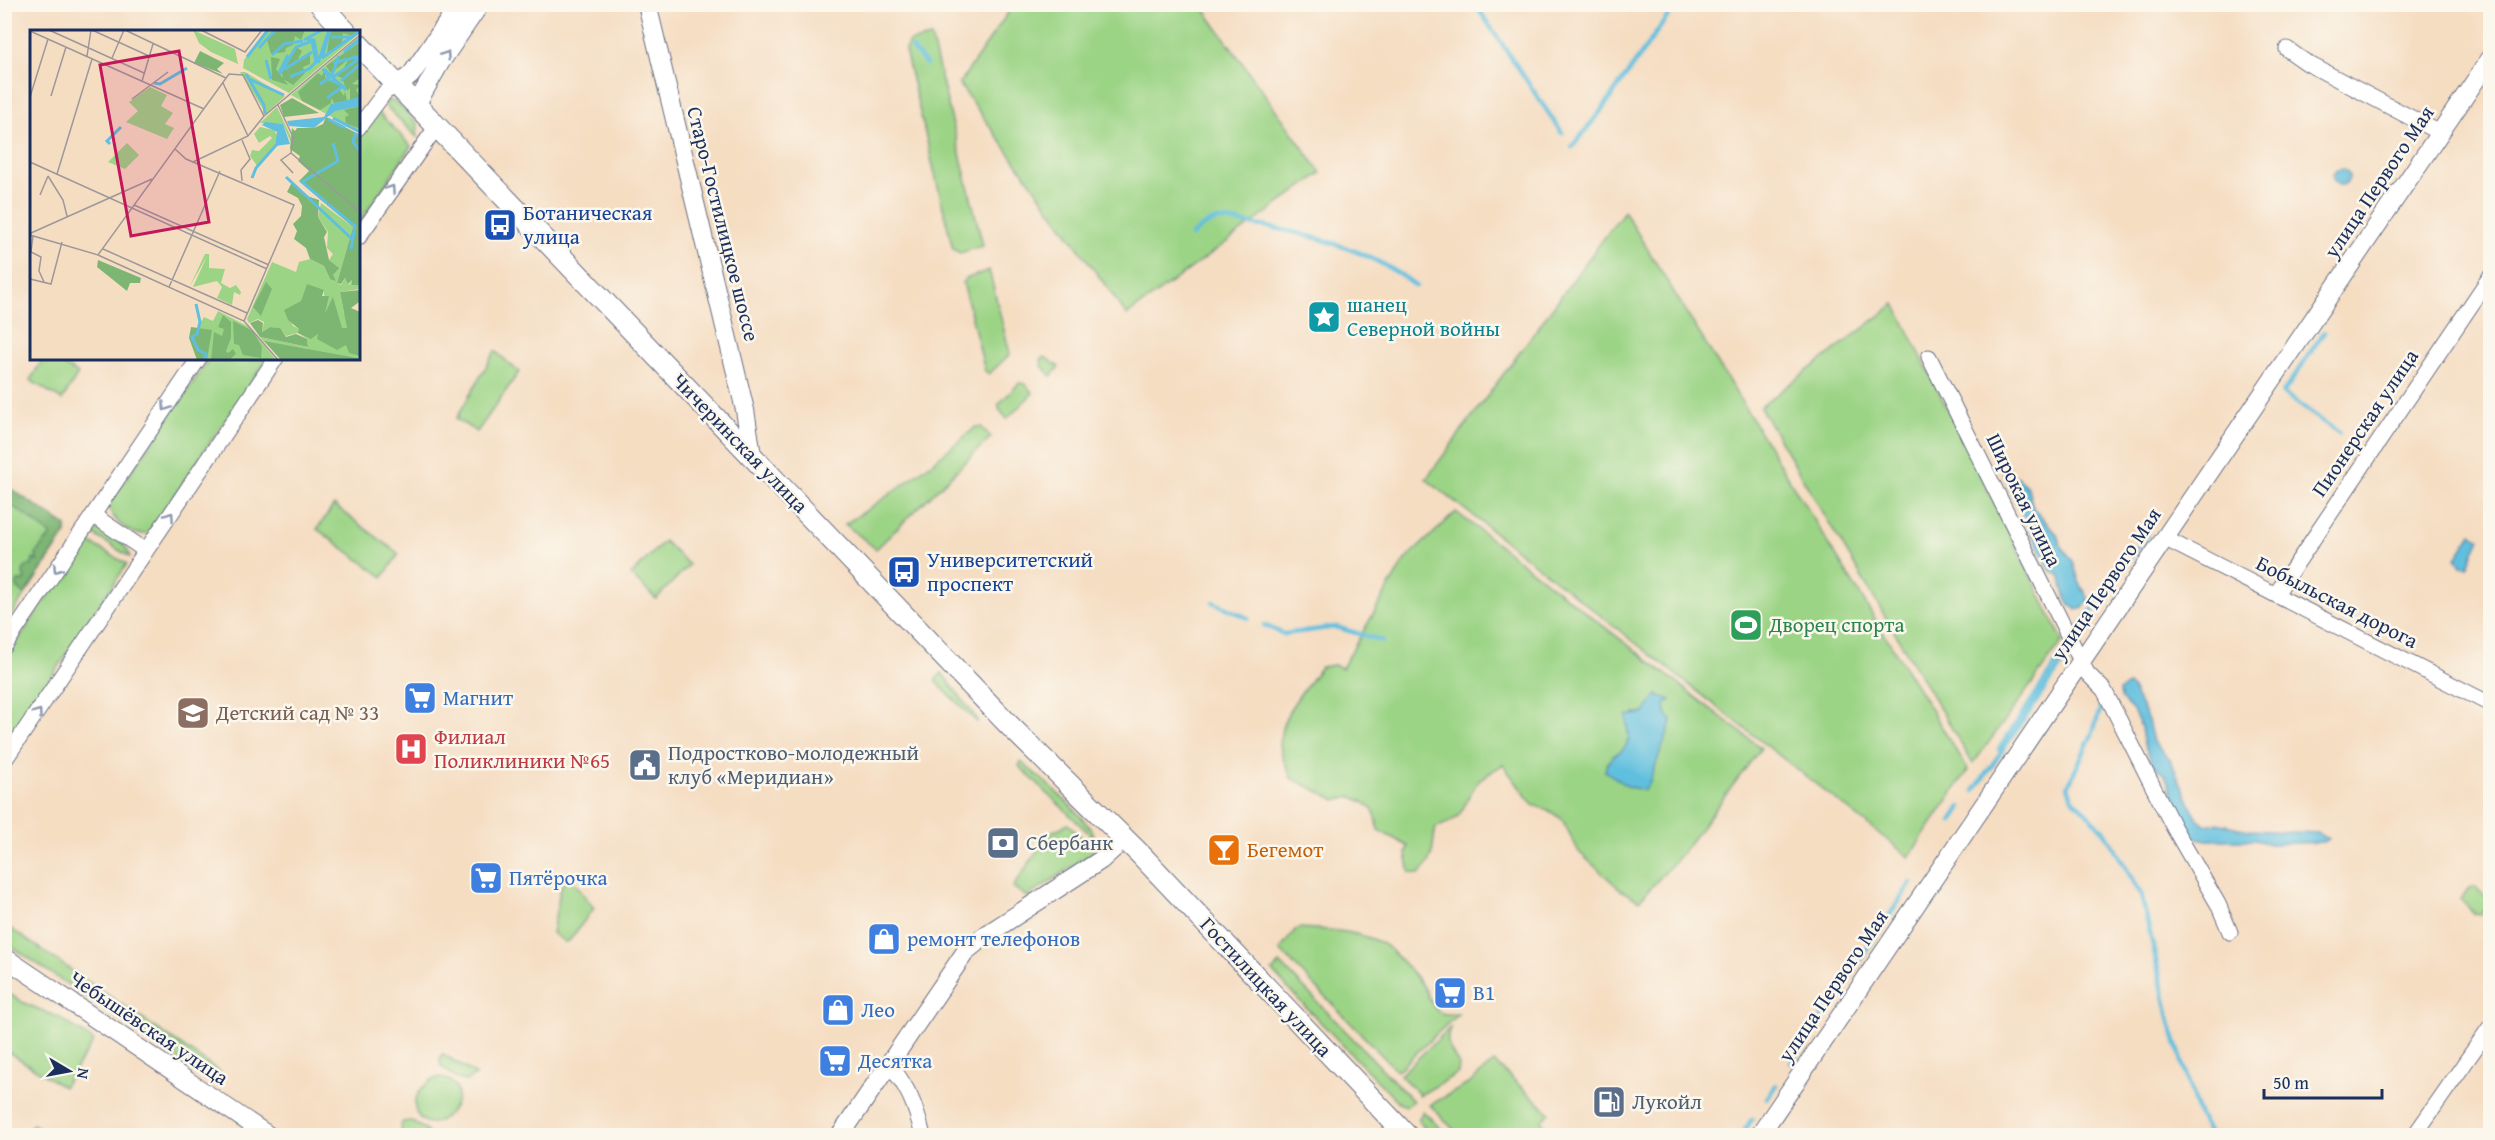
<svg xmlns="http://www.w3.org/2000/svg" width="2495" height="1140" font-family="'Gentium Book Plus',serif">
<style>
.green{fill:#9cd486;stroke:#5c8272;stroke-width:1.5;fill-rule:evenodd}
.forest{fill:#7db673;stroke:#4c7268;stroke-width:1.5}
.water{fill:#60bfde;stroke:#3e779e;stroke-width:1.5}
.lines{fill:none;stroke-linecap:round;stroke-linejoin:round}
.stream{stroke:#60bfde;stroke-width:4.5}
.minor-casing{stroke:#676c81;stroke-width:17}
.tertiary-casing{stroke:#676c81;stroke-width:20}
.secondary-casing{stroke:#676c81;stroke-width:23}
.minor{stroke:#fff;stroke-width:15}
.tertiary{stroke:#fff;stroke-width:18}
.secondary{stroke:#fff;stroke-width:21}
.oneway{stroke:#8d97ae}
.labels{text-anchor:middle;stroke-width:5;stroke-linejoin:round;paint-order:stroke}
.street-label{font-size:21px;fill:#1b2f5e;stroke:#fbf7ec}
.transit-label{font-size:21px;fill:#164399;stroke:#fbf7ec;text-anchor:start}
.culture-label{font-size:21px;fill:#0d838f;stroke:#fbf7ec;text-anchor:start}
.leisure-label{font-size:21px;fill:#27864d;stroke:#fbf7ec;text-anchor:start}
.shop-label{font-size:21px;fill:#366cbe;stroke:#fbf7ec;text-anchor:start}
.education-label{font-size:21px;fill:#785e54;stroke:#fbf7ec;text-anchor:start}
.health-label{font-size:21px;fill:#be3a42;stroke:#fbf7ec;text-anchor:start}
.service-label{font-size:21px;fill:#4e5e75;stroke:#fbf7ec;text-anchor:start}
.food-label{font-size:21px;fill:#c56008;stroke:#fbf7ec;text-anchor:start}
.inset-river{fill:none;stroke:#60bfde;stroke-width:3}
.inset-road{fill:none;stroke:#9e979a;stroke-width:1.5}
.view{fill:#c2185b;fill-opacity:0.15;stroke:#c2185b;stroke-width:3}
.inset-edge{fill:none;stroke:#1b2f5e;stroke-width:3}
</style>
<rect width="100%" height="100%" fill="#fbf7ec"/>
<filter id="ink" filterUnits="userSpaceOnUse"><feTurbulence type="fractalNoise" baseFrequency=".0167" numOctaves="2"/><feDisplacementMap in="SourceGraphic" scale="12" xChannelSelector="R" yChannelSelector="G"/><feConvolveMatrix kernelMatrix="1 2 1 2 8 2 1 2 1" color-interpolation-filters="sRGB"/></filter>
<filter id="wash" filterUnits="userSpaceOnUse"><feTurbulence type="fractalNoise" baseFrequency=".008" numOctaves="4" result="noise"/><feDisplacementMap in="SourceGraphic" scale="24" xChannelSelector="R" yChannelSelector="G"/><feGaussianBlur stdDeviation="1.35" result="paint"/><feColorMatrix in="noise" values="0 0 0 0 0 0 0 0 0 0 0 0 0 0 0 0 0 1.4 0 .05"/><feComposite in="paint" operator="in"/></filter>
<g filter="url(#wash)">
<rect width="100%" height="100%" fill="#f5ddc2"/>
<path class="green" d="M1014,4l187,1 120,168 -194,142 -168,-231z
M931,37l52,209 -23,7 -7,-4 -48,-199 4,-8z
M386,101h9l23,23 -1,13 -34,-34z
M377,111l34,35 -52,77v-85z
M1624,211l344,559 -59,87 -483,-378z
M989,270l21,84 -21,20 -4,-3 -22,-89 2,-3z
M1895,304l168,337 -90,123 -213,-357z
M495,351l24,21 -42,60 -21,-13z
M1045,357l14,10 -8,9 -9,-10 -1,-7z
M43,359h11l24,15 -16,26 -32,-20z
M209,359h58l-117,172c-14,11 -41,-11 -41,-27z
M1019,383l6,1 8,9 -26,26 -8,-10v-5z
M976,427h5l10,10 -115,112 -31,-25c47,-29 89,-62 131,-97z
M5,485l61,41v7l-60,90 -2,-1 1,-58 7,-11 -7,-6z
M334,505l65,49 -16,23 -66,-48z
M1456,512l305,236 -79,105 -43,48 -18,-11 -42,-38 -17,-33 -14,-9 -15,-5 -30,-40c-9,5 -17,9 -24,16 -18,20 -10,38 -43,46 -5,22 0,30 -17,47l-9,-1 -4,-19 2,-8 -30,-16c-2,-22 -8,-26 -28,-34l-14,4 -45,-22c-3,-9 -8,-18 -10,-27 -6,-32 23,-61 40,-84l13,-2 8,3 62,-107zM1657,695l13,6 -5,3 1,10 5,7 -22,62 -44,-12c3,-12 8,-16 20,-22l4,-11 -2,-12 7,-12 10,-1z
M94,530c12,0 34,14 36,27l-39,-24z
M85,540l42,24 -122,182v-86z
M664,541l25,24 -33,34 -25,-24z
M942,673l36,47 -1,2 -41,-40v-3z
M1021,762c18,14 69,57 75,78l-77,-74z
M1068,824l26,26 -3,4 -64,43 -14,-10 36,-54z
M571,878l23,30 -25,33 -4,1 -13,-9 9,-47z
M2474,887l16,12v6l-9,10 -6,-1 -15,-15 9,-11z
M4,924l216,148 -8,10 -207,-140z
M1300,928c28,2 56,2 81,15 11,6 34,32 42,43 11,16 6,31 35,28l-61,57 -117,-121 15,-20z
M1280,963l133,138 -7,5 -7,-3 -101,-104v-3l-2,1 -24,-26z
M4,991l20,12 36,15 34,23 -31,46 -58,-37z
M1451,1027c-8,17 0,23 8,38l-1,8 -38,22 -20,-20z
M443,1054l33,21 -10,6 -9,-2 -16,-13 -1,-8z
M1494,1062l56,51 -9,8 6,7 1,7h-89l-29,-30 40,-22z
M441,1077c39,9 0,60 -20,42 -16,-15 3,-40 20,-42z
M1423,1111l24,24h-17l-12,-15z
M410,1121l13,7 7,7h-28l-1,-10 2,-3z
M33,1124l18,11h-26z"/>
<path class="forest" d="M5,485l61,41v7l-41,61 -9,-7 2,-6h7l-2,-9 3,-6 6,-1 1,-6 4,2 -1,-8 15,-18 -27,-21 -19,-13z"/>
<path class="water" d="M2333 177a8 8 0 1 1 16 0a8 8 0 1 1-16 0Z
M2002,457l10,16 16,15 5,20 24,26 3,10 13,17 6,21 10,17 -6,9 -6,2c-12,-6 -15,-22 -16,-34l-11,-6 -47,-96z
M2472,533l8,6 -13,28 -6,-1 -5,-8z
M2128,685l4,4 16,31 5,22 18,19 18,41 10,18 6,5 12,-2 32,7 69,3 11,6 -5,3 -54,2 -15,-4h-48l-10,-2 -10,-9 -22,-54 -13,-12 -9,-21 -2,-15 -8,-16 -13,-13 -1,-7z
M1657,695l14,5 -6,4 1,10 6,7 -23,62 -5,7 -15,-3 -24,-16c5,-20 19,-16 23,-30 2,-7 -1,-17 -1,-25l17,-3z"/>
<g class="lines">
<path class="stream" d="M1475,4l87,129
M912,48l14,16
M1572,147l29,-36 69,-98 13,-7
M1191,236c8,-7 16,-14 27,-16 10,-1 22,3 32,4 55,8 122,26 166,62
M2324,332l-41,61 56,40
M1213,602l35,16
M1264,625l20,9 52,-7 47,14
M2079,628l68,-93
M2103,700l-10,32 -25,54 4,12 33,34 36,62 30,132 28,90 12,20
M1999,749l65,-97
M1974,791l91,-131
M1952,821l9,-14
M1791,1063l120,-180
M1767,1098l9,-13
M1741,1136l11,-17"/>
</g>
</g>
<g filter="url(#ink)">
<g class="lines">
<defs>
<path id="minor" d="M2287,49l20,14 133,70
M358,128l27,-36 13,-7
M358,238l79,-112
M1929,357l158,316 17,17 70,138 44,76 12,28
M93,515l53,36
M2164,538l326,166
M2276,594l214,-317
M4,647l195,-289
M4,761l272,-403
M889,1063c20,27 26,40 34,73
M2414,1136l76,-109"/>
<path id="tertiary" d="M647,4l98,406 7,45
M398,85l13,-10 49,-71
M416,105l24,-42 40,-59
M4,957l265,179
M840,1136l126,-185 20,-16 115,-75 23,-21
M1759,1136l731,-1077"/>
<path id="secondary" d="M320,4l26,28
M358,44l652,682 131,129 266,281"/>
</defs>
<use href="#minor" class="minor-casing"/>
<use href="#tertiary" class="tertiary-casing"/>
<use href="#secondary" class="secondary-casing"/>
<use href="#minor" class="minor"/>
<use href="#tertiary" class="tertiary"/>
<use href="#secondary" class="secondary"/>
</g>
<defs><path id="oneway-chevron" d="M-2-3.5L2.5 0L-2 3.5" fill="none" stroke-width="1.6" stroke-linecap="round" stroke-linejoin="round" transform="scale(1.5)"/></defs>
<g class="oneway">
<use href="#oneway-chevron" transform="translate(446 55) rotate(-56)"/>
<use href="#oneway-chevron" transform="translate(391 189) rotate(-56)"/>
<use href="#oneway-chevron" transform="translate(166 407) rotate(124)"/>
<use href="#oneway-chevron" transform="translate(170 516) rotate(-56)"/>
<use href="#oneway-chevron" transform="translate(57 569) rotate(124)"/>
<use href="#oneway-chevron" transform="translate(38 713) rotate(-55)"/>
</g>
</g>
<defs>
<symbol id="bus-square" viewBox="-11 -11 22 22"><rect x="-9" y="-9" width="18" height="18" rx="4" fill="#1a4fb4" stroke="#fbf7ec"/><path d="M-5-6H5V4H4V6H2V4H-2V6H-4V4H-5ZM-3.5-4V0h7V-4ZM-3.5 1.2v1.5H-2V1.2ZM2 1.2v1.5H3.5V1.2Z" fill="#fff"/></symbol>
<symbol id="sight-square" viewBox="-11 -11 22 22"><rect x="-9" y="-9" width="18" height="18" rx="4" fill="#0f9aa8" stroke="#fbf7ec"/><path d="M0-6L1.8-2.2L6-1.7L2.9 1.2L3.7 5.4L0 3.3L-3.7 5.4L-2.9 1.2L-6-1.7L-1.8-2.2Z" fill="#fff"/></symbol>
<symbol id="stadium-square" viewBox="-11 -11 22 22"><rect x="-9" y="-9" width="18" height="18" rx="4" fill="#2e9e5b" stroke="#fbf7ec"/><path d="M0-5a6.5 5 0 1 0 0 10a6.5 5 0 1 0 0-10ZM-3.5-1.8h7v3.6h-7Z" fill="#fff"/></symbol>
<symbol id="supermarket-square" viewBox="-11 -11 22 22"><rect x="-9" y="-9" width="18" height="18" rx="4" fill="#3f7fe0" stroke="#fbf7ec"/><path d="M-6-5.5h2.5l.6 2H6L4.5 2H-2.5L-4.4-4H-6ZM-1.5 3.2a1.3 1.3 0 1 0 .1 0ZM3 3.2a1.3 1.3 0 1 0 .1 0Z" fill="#fff"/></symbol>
<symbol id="school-square" viewBox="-11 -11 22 22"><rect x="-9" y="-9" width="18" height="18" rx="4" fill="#8d6e63" stroke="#fbf7ec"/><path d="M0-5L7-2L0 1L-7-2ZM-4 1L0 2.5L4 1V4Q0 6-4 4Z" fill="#fff"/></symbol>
<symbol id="hospital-square" viewBox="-11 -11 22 22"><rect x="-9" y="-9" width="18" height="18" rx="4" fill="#e0444e" stroke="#fbf7ec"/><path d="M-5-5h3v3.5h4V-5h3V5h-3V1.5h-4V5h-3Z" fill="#fff"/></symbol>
<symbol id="civic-square" viewBox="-11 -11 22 22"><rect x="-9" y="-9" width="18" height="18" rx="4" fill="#5c6f8a" stroke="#fbf7ec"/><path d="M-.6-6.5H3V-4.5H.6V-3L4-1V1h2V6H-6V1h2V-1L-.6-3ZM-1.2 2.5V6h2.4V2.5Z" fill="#fff"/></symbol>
<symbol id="bank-square" viewBox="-11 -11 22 22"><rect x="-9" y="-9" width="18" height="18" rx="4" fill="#5c6f8a" stroke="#fbf7ec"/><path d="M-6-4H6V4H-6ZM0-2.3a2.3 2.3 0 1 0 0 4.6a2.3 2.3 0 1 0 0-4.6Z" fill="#fff"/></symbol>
<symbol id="bar-square" viewBox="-11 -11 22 22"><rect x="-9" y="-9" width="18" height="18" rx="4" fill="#e8710a" stroke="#fbf7ec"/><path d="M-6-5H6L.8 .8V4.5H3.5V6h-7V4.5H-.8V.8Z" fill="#fff"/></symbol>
<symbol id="shop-square" viewBox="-11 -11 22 22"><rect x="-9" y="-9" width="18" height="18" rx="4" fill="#3f7fe0" stroke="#fbf7ec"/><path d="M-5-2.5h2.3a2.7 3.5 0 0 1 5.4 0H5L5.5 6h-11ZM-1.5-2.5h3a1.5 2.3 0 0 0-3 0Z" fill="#fff"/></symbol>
<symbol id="fuel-square" viewBox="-11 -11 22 22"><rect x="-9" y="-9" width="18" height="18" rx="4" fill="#5c6f8a" stroke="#fbf7ec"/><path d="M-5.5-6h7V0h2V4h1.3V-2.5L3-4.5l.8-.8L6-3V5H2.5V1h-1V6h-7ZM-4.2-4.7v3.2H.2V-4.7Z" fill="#fff"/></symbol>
</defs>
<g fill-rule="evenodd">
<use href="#bus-square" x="481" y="206" width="38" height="38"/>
<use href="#sight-square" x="1305" y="298" width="38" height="38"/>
<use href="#bus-square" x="885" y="553" width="38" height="38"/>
<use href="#stadium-square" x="1727" y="606" width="38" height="38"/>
<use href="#supermarket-square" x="401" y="679" width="38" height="38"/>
<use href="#school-square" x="174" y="694" width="38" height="38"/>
<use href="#hospital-square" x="392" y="730" width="38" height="38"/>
<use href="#civic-square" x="626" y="746" width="38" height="38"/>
<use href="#bank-square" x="984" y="824" width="38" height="38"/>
<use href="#bar-square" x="1205" y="831" width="38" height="38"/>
<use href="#supermarket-square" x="467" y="859" width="38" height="38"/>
<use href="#shop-square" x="865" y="920" width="38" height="38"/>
<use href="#supermarket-square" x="1431" y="974" width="38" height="38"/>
<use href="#shop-square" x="819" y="991" width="38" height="38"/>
<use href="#supermarket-square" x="816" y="1042" width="38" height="38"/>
<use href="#fuel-square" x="1590" y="1083" width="38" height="38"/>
</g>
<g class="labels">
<g class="street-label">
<text transform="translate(2379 182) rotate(-56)" y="7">улица Первого Мая</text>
<text transform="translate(723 224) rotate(76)" y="7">Старо-Гостилицкое шоссе</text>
<text transform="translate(2365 423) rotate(-56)" y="7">Пионерская улица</text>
<text transform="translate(740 443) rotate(46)" y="7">Чичеринская улица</text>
<text transform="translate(2024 500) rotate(64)" y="7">Широкая улица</text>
<text transform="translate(2106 584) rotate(-56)" y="7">улица Первого Мая</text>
<text transform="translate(2337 602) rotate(27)" y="7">Бобыльская дорога</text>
<text transform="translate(1833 986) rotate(-56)" y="7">улица Первого Мая</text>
<text transform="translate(1266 987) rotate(47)" y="7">Гостилицкая улица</text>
<text transform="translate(149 1028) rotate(34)" y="7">Чебышёвская улица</text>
</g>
<g class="transit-label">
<text x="523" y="220">Ботаническая<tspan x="523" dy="24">улица</tspan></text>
<text x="927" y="567">Университетский<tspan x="927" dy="24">проспект</tspan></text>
</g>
<g class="culture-label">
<text x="1347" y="312">шанец<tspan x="1347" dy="24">Северной войны</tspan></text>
</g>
<g class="leisure-label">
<text x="1769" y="632">Дворец спорта</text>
</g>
<g class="shop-label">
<text x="443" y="705">Магнит</text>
<text x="509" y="885">Пятёрочка</text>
<text x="907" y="946">ремонт телефонов</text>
<text x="1473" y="1000">В1</text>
<text x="861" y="1017">Лео</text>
<text x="858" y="1068">Десятка</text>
</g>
<g class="education-label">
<text x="216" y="720">Детский сад № 33</text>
</g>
<g class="health-label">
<text x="434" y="744">Филиал<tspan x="434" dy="24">Поликлиники №65</tspan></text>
</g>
<g class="service-label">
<text x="668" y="760">Подростково-молодежный<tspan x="668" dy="24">клуб «Меридиан»</tspan></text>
<text x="1026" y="850">Сбербанк</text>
<text x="1632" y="1109">Лукойл</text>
</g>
<g class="food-label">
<text x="1247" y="857">Бегемот</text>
</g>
</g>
<g transform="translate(30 30)">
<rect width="330" height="330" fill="#f5ddc2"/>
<path d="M163,0l42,19 3,15 -27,-12 -12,-9zM236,0h94v3l-71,60 -46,-25 1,-8zM330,6v96l-69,-37zM210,42h5l40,24 -19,18zM120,57l17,8 -6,11 12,7 -8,11 9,4 -7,11 -41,-17 12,-11 -9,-9zM247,77l14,30v6l-8,-19 -23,-1zM230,97l14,3 3,5 -2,10 -17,22 -8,-11 2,-6 7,1 13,-13 -2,-2 -11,7 -5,-9zM97,113l12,12 -14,14 -17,-7zM291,173l32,24 -16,56 4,2 4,-7 4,7 3,-5 8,5v4l-20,3 4,21h16v47h-57l5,-11 -44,-7 -4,-5 48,10 -1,-8 -9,-6 -12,3 -7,-8 -9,-1 -8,5 2,-10 -6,-3 -9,4 -2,-4 25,-57 24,10 3,-10 11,-3 14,7 6,13 3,-4 3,-9 -7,-6 4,-6 -6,-6 1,-16 -10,-15zM275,260l19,1 1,23 4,-9 -11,34v-5l-4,2 -21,-10 -6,-12 15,-13zM175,224h4v14l16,1 -4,14 9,5 6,-3 5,7 -1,3 -6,-3 -2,13 -15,-7 5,-11 -5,-6 -24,6 14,-31 -17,30zM188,281l31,16 27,33h-69l-14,-24 11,-19 9,4z" fill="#9cd486" fill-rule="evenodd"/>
<path d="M243,0h32l-4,10 -6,-4 -2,9 -7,3 -1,4 -14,2 -4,-14zM300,0h29l-7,6 -9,-3 -1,10 -15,11zM330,12v36l-8,6 8,1 -4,5 4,7 -10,4v-13l-3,3 -5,-13 -7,-3 8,-6 6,-10 -18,14 -5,-7zM266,17l6,4 -4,8 12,-5v10l-7,3 2,6 -12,12 -10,-6 -2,-10zM170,21l24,12 -7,6 6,5 -29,-11zM241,27l9,2 -4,10 12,16 -16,-5zM294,40l2,10 16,3 -3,6 5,7 1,-5 2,10 -13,2 -3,-5v5l-11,7 -18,-9 -4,-9 20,-19 4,3zM262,68l27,15 -35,4 -4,-12zM330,76v23l-14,-6 -1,-6 4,-2 -5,-5zM296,87l34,18v150h-8v-5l-4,4 -3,-6 -4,6 -4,-1 16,-56 -54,-46 10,-10 -11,-10 2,-5 -10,-7 2,-21 3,3 2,-3h17l9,-4zM262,152l15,14 12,4 -1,17 9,15 -3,5 5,23 10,8 -6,7 3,6 -6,-2 -6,-13 -14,-7 -4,-11 -12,-9 3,-8 -4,-7 8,-8 1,-10 -4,-8 -11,-6zM68,230l43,18 -1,5h-10l-3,8 -30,-24zM236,252l6,7 -11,27 -8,-9zM277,254l17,6 -2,6h7l-4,17 8,-16 9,31h5l-7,-36 20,-2 -1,12 -8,6 9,4v44l-11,-3 -3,-8 -9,5 -20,-11 1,-5 -7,5 -13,-6 1,-4 -11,-9 -4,-10 17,-9zM193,285l8,7v16l-5,13 2,2 5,-4 3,5 -7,6h-18l3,-28 8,4 2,-7 -6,-2zM228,290l5,3 -1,9 8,-5 10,1 6,9 10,-3 11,5 1,8 -48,-10 -10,-14zM203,291l20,10 9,16 -1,11 -18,-3 -4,-10 -5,-1zM161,297l21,3 -5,30h-10l-8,-22zM234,311l93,17 3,2h-79z" fill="#7db673"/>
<path d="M330,67v9l-25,5 -21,17 -25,-2 -2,-5 37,-4 7,-13zM235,92l18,2 7,20 -15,2 2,-14 -15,-7z" fill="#60bfde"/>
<path class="inset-river" d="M301,7h19M277,9l7,1 4,22M274,10l18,-10M229,18l16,-18M314,22l16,-13M242,25l12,-11 19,-3M217,27l21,-27M292,28l38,-27M292,28l8,-28M236,30l5,19M288,33l11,-33M303,33l27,-7M255,39l27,-17M294,39l22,21M249,43l9,-18M216,44l18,31 1,9M250,44l16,-27 16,-6 4,21 -7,7 -19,8M302,45l7,-19M302,48l28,-20M219,49l35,16M311,51l19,-17M124,53l6,1 27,-16M290,54l9,-6 -6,-9M297,68l16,-12 -13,-6M303,88l27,14M298,89l17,9M330,106l-5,-2 -2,8 7,9M80,114l-3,-3 14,-14M256,147l67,63M222,148l4,-10 21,-24M297,173l-25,-21 36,-21 -5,-18M298,174l27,22 -4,23M166,274l4,18 -3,12 -5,3 6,13 8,4 -2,6"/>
<path class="inset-road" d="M19,0l95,43M62,0l57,26M95,0l101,48M171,0l44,22 17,-22M0,1l174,78M57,26l4,-26M82,28l12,-28M112,51l11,-37M193,53l25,53M21,66l15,-49M0,67l18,-58M102,69l36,-27M248,75l15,32 -2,16 69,59M212,110l8,19 -9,11 1,11M145,119l11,10 108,46 -50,116M261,123l-10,7 12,13M0,132l237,107M163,132l55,-26 16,-20M27,144l35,-115M18,146l15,24 4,16M10,165l8,-19M104,175l135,60M1,203l121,-54M0,205l68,20 131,-181 14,1 21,41 96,-81M3,206l-2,16 10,5 -2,14 5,11M73,219l144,64M68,225l146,66 34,39M0,249l21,5 11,-42M139,257l51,-116"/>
<path class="view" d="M149,21l30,171 -78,14 -31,-171z"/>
<rect width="330" height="330" class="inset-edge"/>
</g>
<rect width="2495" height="1140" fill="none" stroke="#fbf7ec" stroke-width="24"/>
<g transform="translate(69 1071) rotate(100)" stroke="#fbf7ec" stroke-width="4.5" paint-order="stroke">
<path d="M0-4.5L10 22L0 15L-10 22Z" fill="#1b2f5e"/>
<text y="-9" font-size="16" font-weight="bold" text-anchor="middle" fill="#1b2f5e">N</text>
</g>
<path d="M2264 1089v9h118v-9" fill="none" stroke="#1b2f5e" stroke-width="3"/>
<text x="2273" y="1089" font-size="18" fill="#1b2f5e" stroke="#fbf7ec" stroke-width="4.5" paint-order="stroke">50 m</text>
</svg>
